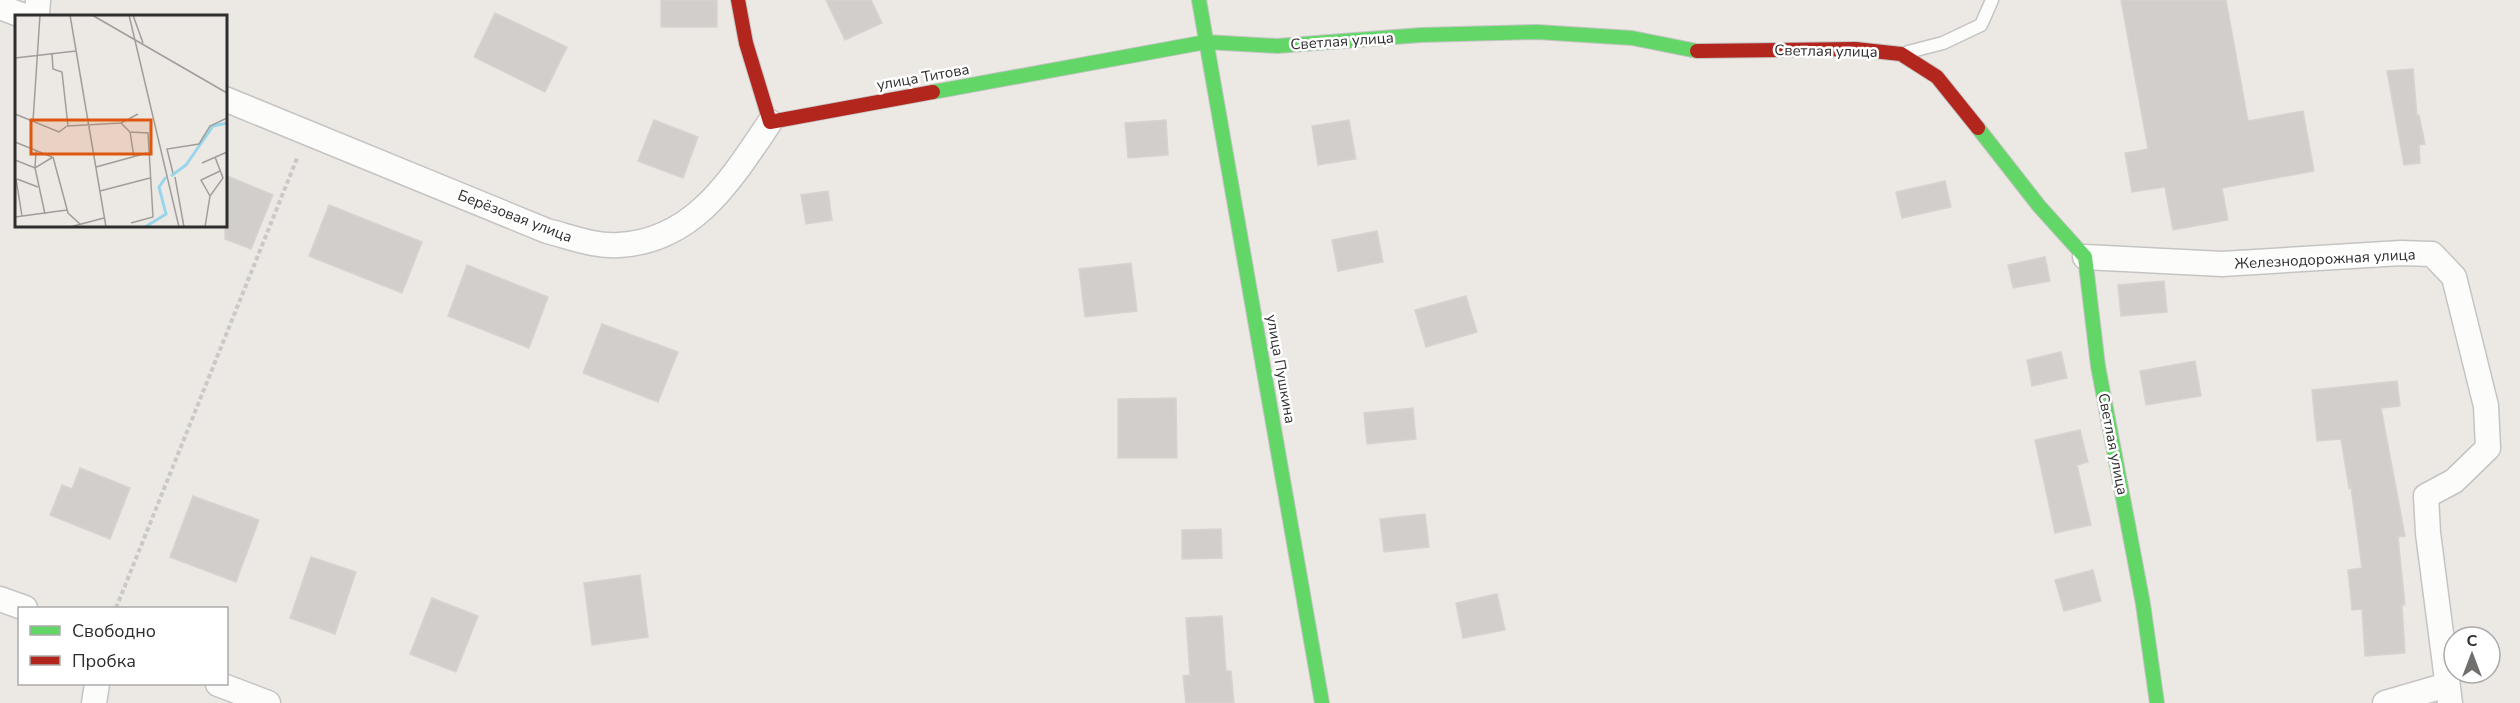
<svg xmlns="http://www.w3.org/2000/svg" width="2520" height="703" font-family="'Nunito Sans',sans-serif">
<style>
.building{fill:#d1cecb;stroke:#d7d4d0;stroke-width:1.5}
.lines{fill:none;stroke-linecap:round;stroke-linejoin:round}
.lane-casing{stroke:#c5c4c5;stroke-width:15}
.street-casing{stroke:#c5c4c5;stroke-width:27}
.fast-casing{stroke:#c5c4c5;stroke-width:16}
.jam-casing{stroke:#c5c4c5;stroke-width:16}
.path{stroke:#c9c9c8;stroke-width:4;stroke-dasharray:4.5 3;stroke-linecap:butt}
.lane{stroke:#fcfcfb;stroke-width:12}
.street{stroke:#fcfcfb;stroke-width:24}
.fast{stroke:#63d668;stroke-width:14}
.jam{stroke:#b3261e;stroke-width:14}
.labels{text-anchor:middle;stroke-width:5;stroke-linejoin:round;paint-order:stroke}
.street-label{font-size:15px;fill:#2e2e2e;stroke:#fff}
.inset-river{fill:none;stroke:#99d6ec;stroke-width:3}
.inset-road{fill:none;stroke:#a09e9b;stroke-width:1.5}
.view{fill:#df570e;fill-opacity:0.15;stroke:#df570e;stroke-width:3}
.inset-edge{fill:none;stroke:#2e2e2e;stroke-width:3}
</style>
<rect width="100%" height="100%" fill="#ece8e4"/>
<path class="building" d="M661,0h56v27h-56z
M826,0h45l11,23 -37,17z
M2121,0h105l22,121 55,-10 11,60 -92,17 6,32 -55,10 -8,-43 -33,5 -7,-39 23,-4z
M495,13l72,34 -22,45 -71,-35z
M2413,69l4,47 2,-1 6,29 -6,1 1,18 -16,2 -17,-94z
M654,120l44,17 -15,41 -45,-17z
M1166,120l2,35 -40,3 -3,-35z
M1349,120l7,39 -38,6 -6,-39z
M225,175l48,20 -22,54 -26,-10z
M1945,181l6,26 -49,11 -6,-26z
M828,191l4,29 -26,4 -5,-29z
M329,205l93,37 -20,51 -93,-37z
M1377,231l6,31 -45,9 -6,-31z
M2045,257l5,24 -37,7 -5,-23z
M1131,263l6,48 -52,6 -6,-48z
M467,265l81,32 -19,51 -81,-32z
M2164,281l3,31 -46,4 -3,-31z
M1466,296l11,36 -51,15 -11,-37z
M602,324l76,28 -20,50 -75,-29z
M2061,352l6,26 -35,8 -5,-26z
M2195,361l6,35 -55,9 -6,-34z
M2397,381l3,25 -19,2 24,128 -7,1 7,68h-3l3,48 -40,3 -3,-47 -10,1 -4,-40 14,-2 -11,-81 -2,1 -8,-49 -24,2 -5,-51z
M1176,398l1,60h-59v-59z
M1413,408l3,31 -49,5 -3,-31z
M2080,430l8,32 -11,3 14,60 -36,8 -20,-93z
M80,468l50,20 -20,51 -60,-24 12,-30 10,4z
M193,496l66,24 -23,62 -66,-25z
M1425,514l4,33 -45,5 -4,-33z
M1221,529l1,29 -40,1v-29z
M311,557l45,15 -21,62 -45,-16z
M2093,570l8,31 -37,10 -9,-31z
M640,575l8,62 -56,8 -8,-62z
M1497,594l8,36 -42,8 -7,-35z
M432,598l46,18 -22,56 -46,-18z
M1222,616l4,55h5l3,32h-48l-3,-27 7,-1 -4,-57z"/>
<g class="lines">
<defs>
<path id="lane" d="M1908,52l35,-9 38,-18 11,-25"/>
<path id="street" d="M0,7l24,9
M37,16l1,-16
M225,99l322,132c24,6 48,16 72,14 76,-4 113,-67 151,-123
M2085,257l137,7 179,-11 31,1 22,23 32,129 2,42 -34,33 -28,15 2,37 22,170
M0,599l25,9
M218,684l50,19
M94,703l3,-19
M2385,703l62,-18"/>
<path id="fast" d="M1199,0l123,703
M933,92l273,-50 71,4 144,-11 116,-3 95,6 65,13
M1978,128l61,78 46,51 13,109 45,238 14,99"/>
<path id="jam" d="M738,0l8,43 24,79 163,-30
M1697,51l158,-2 46,5 36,23 41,51"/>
</defs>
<use href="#lane" class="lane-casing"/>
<use href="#street" class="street-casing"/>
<use href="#fast" class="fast-casing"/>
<use href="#jam" class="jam-casing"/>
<path class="path" d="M116,608l182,-452"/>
<use href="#lane" class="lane"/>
<use href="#street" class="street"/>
<use href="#fast" class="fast"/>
<use href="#jam" class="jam"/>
</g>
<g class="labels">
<g class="street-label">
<text transform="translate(1342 41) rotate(-4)" y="5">Светлая улица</text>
<text transform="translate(1826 51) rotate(1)" y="5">Светлая улица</text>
<text transform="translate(923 77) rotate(-10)" y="5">улица Титова</text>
<text transform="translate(515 216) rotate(21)" y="5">Берёзовая улица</text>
<text transform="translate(2325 259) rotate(-3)" y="5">Железнодорожная улица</text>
<text transform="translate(1281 369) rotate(80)" y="5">улица Пушкина</text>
<text transform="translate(2113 444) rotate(79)" y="5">Светлая улица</text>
</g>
</g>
<g transform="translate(15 15)">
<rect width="212" height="212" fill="#ece8e4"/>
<path class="inset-river" d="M156,161l15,-11 27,-39 14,-3M130,212l21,-13 -7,-27 7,-10"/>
<path class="inset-road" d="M55,0l36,212M77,0l135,78M114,0l50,212M118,0l10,28M37,39l1,15 9,3 6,54 53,-3 9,9 4,25M0,43l61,-7M0,99l44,18 8,-6M18,106l7,-106M106,108l17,-9M115,117l18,1 5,84 -22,6M0,127l37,15M21,136l-1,17 10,46M38,142l15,56 12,11M0,145l20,8 18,-11M187,148l25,-11M81,152l51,-14M158,158l-6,-24 32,-5 11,-18 17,-8M160,162l9,50M1,164l6,37M2,164l21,8M85,176l50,-13M195,181l-9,-16 19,-9M0,202l52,-7M55,212l34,-9M190,212l5,-31 13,-18 -8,-21"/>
<path class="view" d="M16,105h120v34h-120z"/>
<rect width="212" height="212" class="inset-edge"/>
</g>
<rect x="18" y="607" width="210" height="78" fill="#ffffff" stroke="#ababab" stroke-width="1.5"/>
<rect x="30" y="626" width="30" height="9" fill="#63d668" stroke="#ababab" stroke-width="1.5"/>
<text x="72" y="637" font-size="18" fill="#2e2e2e">Свободно</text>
<rect x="30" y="656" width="30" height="9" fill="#b3261e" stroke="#ababab" stroke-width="1.5"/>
<text x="72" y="667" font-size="18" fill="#2e2e2e">Пробка</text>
<g transform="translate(2472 655)"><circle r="28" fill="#ffffff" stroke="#ababab" stroke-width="1.5"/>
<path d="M0-4.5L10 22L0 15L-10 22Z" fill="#706f6e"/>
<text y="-9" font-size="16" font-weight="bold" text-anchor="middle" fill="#2e2e2e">С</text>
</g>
</svg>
